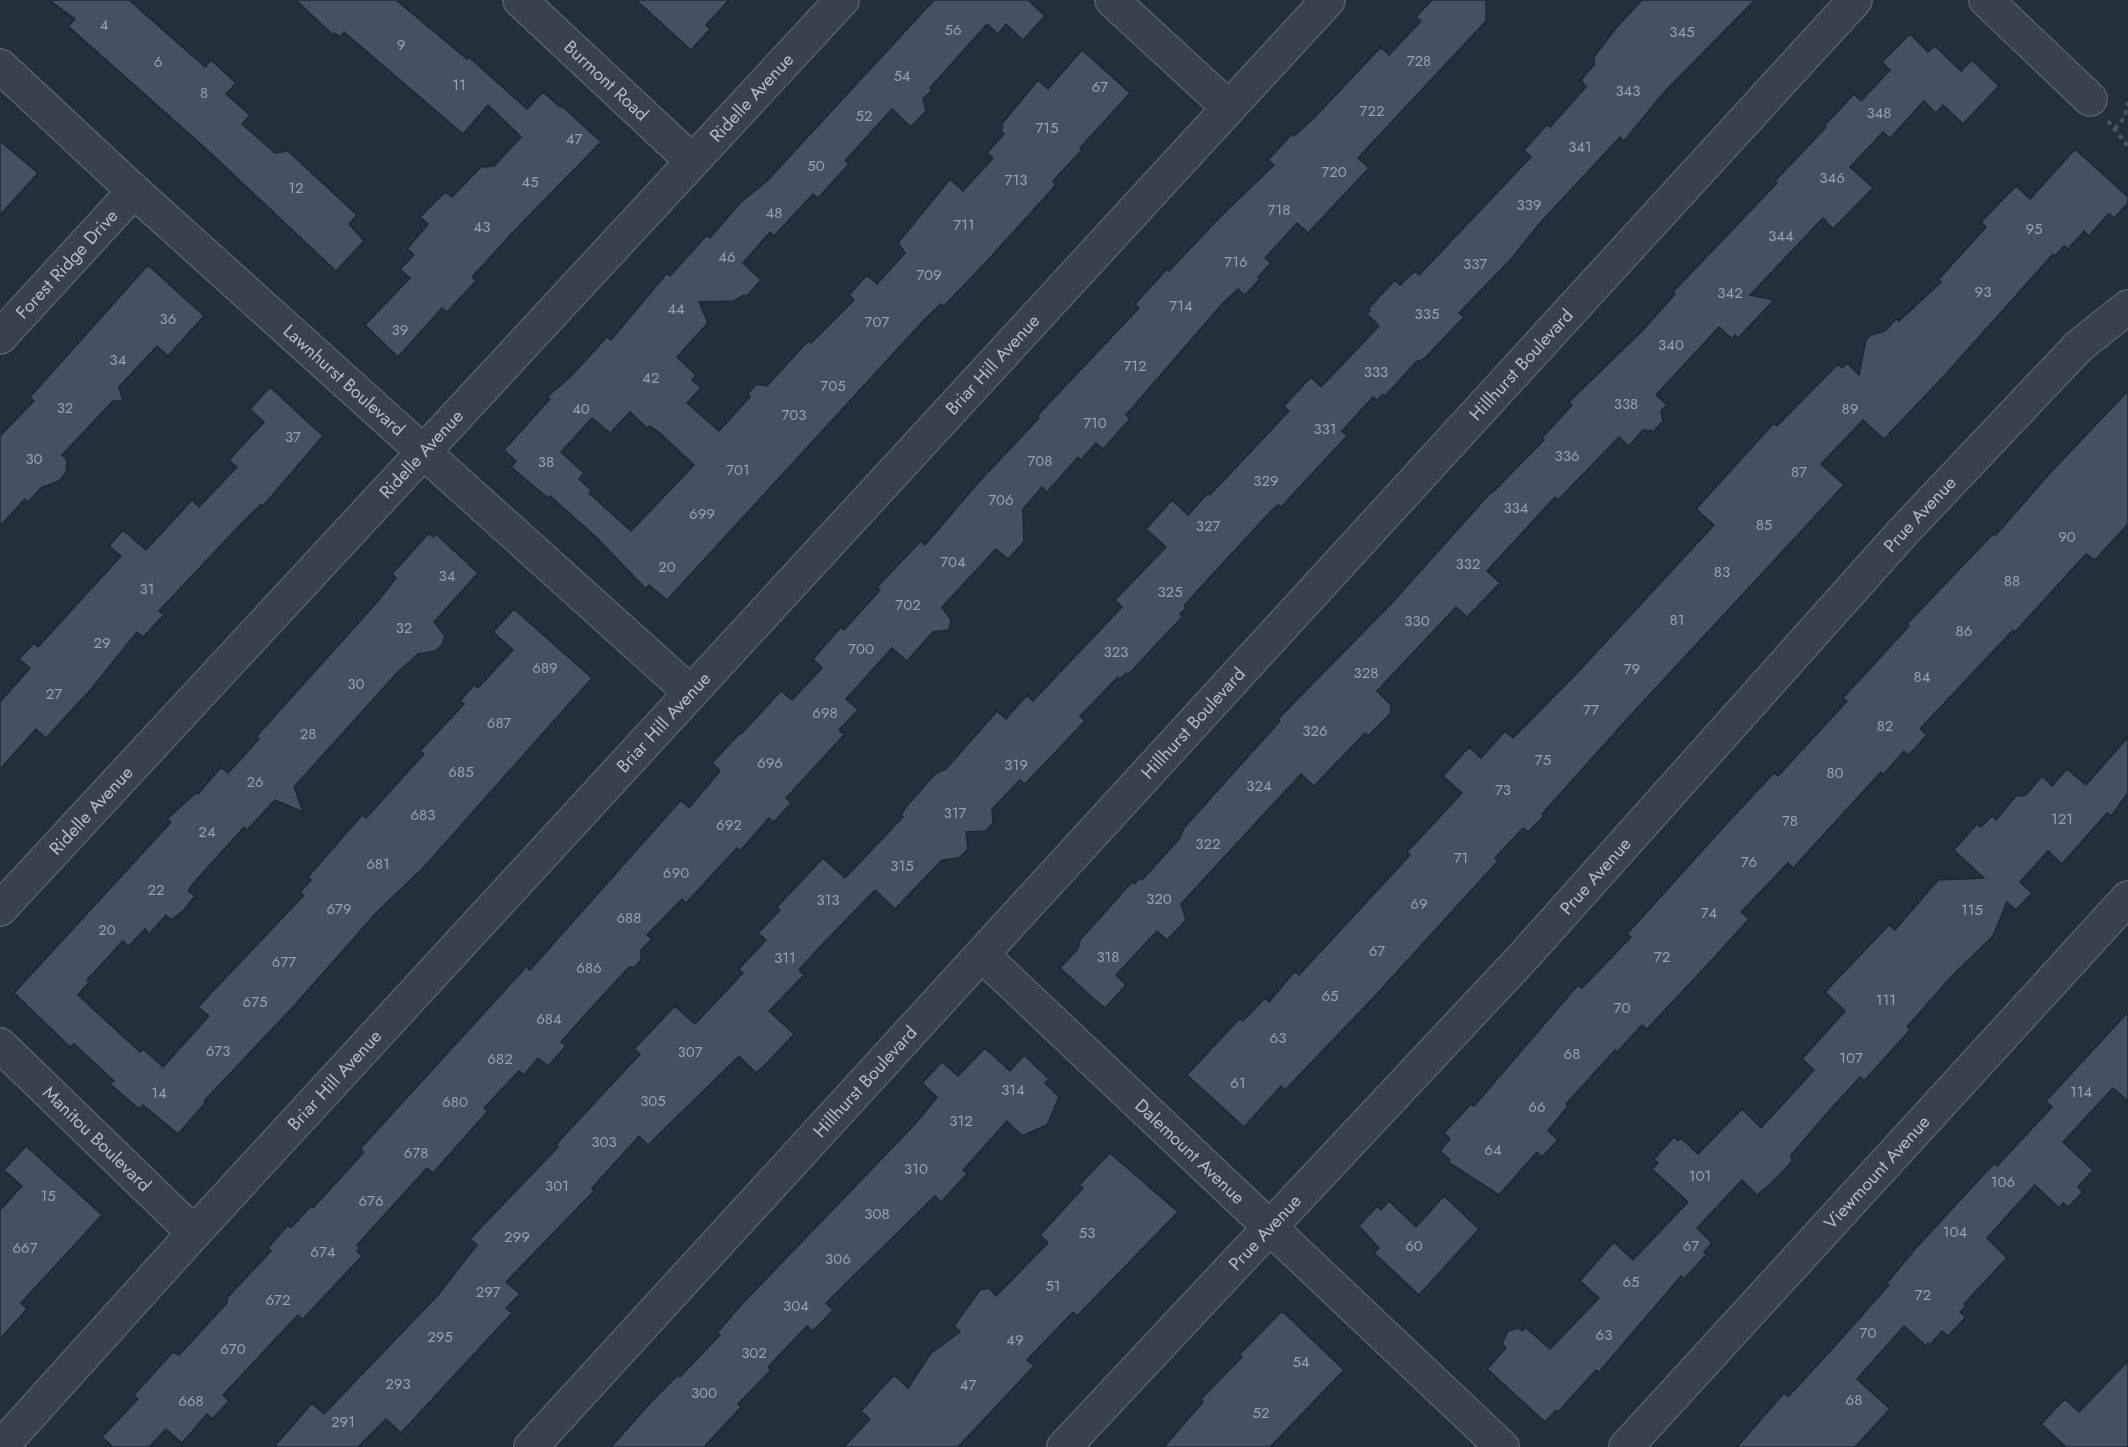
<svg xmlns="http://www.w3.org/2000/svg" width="2128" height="1447" font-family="Jost,sans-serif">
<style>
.building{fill:#455162;stroke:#1f2835;stroke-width:1.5;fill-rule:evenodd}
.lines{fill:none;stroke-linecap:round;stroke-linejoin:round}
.street-casing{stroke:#565f6c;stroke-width:36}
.path{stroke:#44595c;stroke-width:4;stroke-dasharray:4.5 4.5;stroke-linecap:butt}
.street{stroke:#38414e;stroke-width:33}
.labels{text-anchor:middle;stroke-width:5;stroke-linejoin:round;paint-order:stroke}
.number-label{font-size:15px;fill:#98a1af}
.street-label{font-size:18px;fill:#b4bcc9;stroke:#1d2633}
</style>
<rect width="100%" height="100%" fill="#242f3e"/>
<path class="building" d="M49,0h80l76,67 6,-7 25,23 -10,11 24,21 -8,9 33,29 13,-2 69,64 -8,9 15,17 -28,30 -133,-125 -135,-120 7,-7z
M296,0h100l71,59 2,-2 58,52 16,-17 17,15 2,-1 39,36 -85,87 -44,48 4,4 -29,31 -5,-4 -44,49 -33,-32 45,-47 -10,-9 14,-14 -7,-6 21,-25 -8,-7 25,-25 7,5 29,-30 13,-1 27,-29 -33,-32 -25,29 -119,-102 -4,5 -5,-4 -2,2z
M636,0h93l-23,25 4,4 -19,21z
M934,0h94l17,16 -22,24 -17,-16 -8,10 -11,-10 -57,64 2,2 -9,9 3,12 -15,16 -19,-18 -47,52 4,3 -31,34 -5,-4 -39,42 -4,-4 -27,31 18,17 -15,17 -2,-2 -10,6 -35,1 9,21 -31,34 19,18 -4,5 9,8 -14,15 32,28 31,-34 -2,-4 9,-9 10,2 41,-45 3,2 43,-43 -5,-5 18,-20 10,9 28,-31 -7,-10 52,-64 13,12 30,-33 -6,-5 17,-19 -3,-3 2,-4 -2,-2 37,-45 10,9 34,-39 48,43 -50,55 2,2 -29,31 2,5 -67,74 -44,46 -3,-2 -17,16 -257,280 -18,-15 -3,4 -49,-51 -47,-42 -2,2 -37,-31 5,-6 -12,-11 46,-51 -3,-2 23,-20 37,-40 4,3 56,-67 3,3 37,-41 3,3 31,-36 26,-21zM630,412l17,16 3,-2 10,7 34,32 -63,66 -42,-38 2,-3 -12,-11 5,-6 -23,-21 31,-34 18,15z
M1432,0h54v21l-128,137 11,10 -61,65 -11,-10 -32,35 6,5 -13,14 2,2 -15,16 -7,-6 -16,15 -96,111 4,4 -27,30 -7,-6 -15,17 -3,-3 -31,35 -5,-5 -19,22 1,33 -16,17 -12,-10 -54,58 9,13 -2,10 -16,2 -26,29 -15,-13 -46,51 12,11 -19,20 5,5 -58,63 5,5 -17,19 -5,-4 -29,33 -3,-3 -51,55 -4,-4 -35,36 5,4 -11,11v10l-6,7h-6l-44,48 -24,27 5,4 -18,20 -10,-8 -14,17 -5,-4 -35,37 4,3 -55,62 -6,-5 -70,77 3,3 -3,3 5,5 -59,63 -5,-4 -75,80 6,6 -17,18 -5,-5 -25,29 -16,-14 -17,18h-36l-11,-10 36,-38 -4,-4 39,-43 6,3 48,-52v-5l44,-47 -3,-3 20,-23 3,3 20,-22 2,2 51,-56 -4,-3 166,-182 4,3 151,-170 8,8 31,-37 -8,-8 28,-30 1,1 40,-43 11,9 30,-32 -9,-9 28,-32 3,3 36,-40 -3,-3 44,-46 4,4 52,-61 62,-66 -2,-2 102,-108 -4,-4 32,-35 2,2 52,-55 53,-51 -6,-5 24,-26 2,2 19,-17 68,-72 8,8 32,-34 -5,-4z
M1642,0h113l-90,91 -41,50 -4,-4 -80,86 -29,36 -52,54 5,4 -40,42 -8,3 -31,34 -2,-2 -6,6 -4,-3 -31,34 5,5 -66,71 -3,-2 -6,5 -72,78 -16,18 2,2 -6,6 3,2 -31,33 -24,26 -2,-2 -6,6 -2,-2 -38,39 5,5 -60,63 -5,-4 -28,29 1,14 -7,8 -20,1 2,17 -9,9 -17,2 -47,49 -20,-19 -60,62 -16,18 5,5 -35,36 25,23 -27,29 -11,10 -17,-17 -91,89 -9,-9 -47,52 2,3 -88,91 14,12 -14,14 6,5 -111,120 -15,-14 -28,28h-84l38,-44 12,11 114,-119 39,-50 -7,-6 88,-92 -2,-2 5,-6 79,-85 -6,-5 41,-43 20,18 48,-51 -4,-4 27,-29 -8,-7 22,-23 -3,-3 46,-49 22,20 58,-61 -2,-2 5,-8 29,-33 11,-5 51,-58 9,8 21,-24 6,6 31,-33 58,-61 -7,-7 51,-53 -20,-18 26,-29 16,15 20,-22 2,2 79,-84 -5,-5 27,-29 10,10 58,-61 -12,-12 3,-3 -2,-2 27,-29 5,5 15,-14 4,4 112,-118 -7,-7 23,-25 3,2 36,-40 -5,-7 13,-15v-8l22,-29z
M1910,34l18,18 7,-6 26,25 11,-11 27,26 -36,38 -20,-19 -7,8 -12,-12 -34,37 -7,-6 -33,35 23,21 -40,41 -10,-11 -73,77 24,5 -36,38 -3,-3 -3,4 -13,-12 -63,68 11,10 -6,6 2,10 -9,10 -11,-1 -14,16 -10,-9 -61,63 -3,-3 -68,74 13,12 -33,34 -11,-10 -79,84 14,14 -1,9 -22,22 -3,-3 -51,53 -13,-12 -120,130 5,16 -19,20 -10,-9 -41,44 10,10 -21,23 -11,-9 -34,-31 18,-19 2,-9 52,-58 2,2 6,-6 2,2 38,-42 3,-9 97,-108 -2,-2 113,-115 101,-113 1,1 51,-52 -2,-2 30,-33 -3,-3 75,-73 31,-35 -2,-2 104,-109 -2,-2 51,-54 -1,-2 29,-31 7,7 29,-31 -8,-8z
M0,141l38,32 -38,42z
M2075,149l53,48v6l-14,15 -5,-5 -20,23 -5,-5 -16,18 -4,-3 -9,10 -2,-2 -109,122 -60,63 -21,-19 -42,44 23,21 -216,233 -86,96 2,2 -16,16 -5,-4 -28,30 3,3 -123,135 -90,94 -4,-4 -37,41 -57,-52 53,-57 3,3 22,-23 4,4 26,-31 4,4 111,-120 -3,-3 55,-59 -19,-17 26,-29 12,11 24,-27 8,7 65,-66 136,-147 -18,-16 78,-86 3,3 61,-62 4,4 5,-5 12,12 7,-35 5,-5 14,-4 11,-12 3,2 42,-39 -3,-2 48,-53 -5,-5 35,-36 14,13z
M148,265l56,51 -36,40 -11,-10 -38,41 4,14h-10l-51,54 5,5 -1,13 -7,8 -18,7 -13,14 -3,-3 -25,27v-90l34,-35 -4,-4z
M270,387l53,49 -60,70 -2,-2 -22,22 -80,85 5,4 -21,22 -6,-5 -45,56 -46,50 -10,-9 -36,40v-67l30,-34 -11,-9 15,-16 4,4 83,-91 -12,-10 14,-16 23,20 46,-50 7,7 38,-40 -8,-7 35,-38 -14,-13z
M2128,391v133l-33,36 -9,-6 -71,78 -2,-2 -93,99 7,6 -18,20 -5,-4 -21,24 -2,-3 -88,96 -5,-5 -47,49 8,7 -39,43 -63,67 -5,-4 -25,27 -2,-2 -49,54 2,2 -20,25 10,9 -16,17 -5,-5 -38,43 -51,-33 2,-2 -10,-9 10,-12 -6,-6 27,-29 3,2 104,-121 4,3 49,-51 -4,-3 102,-113 45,-48 4,3 69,-75 -4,-3 66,-72 -2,-2 86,-90 2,2 55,-63z
M429,533l4,4 3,-3 42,39 -44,49 11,14 -3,9 -7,6 -17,3 -22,20 -102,113 9,25 -28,-12 -28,30 -3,-3 -52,58 -4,6 7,5 -11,14 -13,10 -5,-5 -17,19 -4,-5 -17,18 -5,-6 -36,39 2,2 -11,13 62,57 3,-3 20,18 46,-51 -11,-9 106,-112 -4,-3 11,-12 -3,-3 54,-62 4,3 58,-64 -4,-3 44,-47 -4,-3 14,-16 4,3 35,-38 -20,-18 21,-23 78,69 -168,189 -47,45 -84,95 -89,94 2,1 -28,32 -35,-29 -4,4 -29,-25 4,-3 -40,-37 -4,3 -56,-54 157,-171 -4,-3 29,-26 2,1 23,-27 7,6 31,-34 -3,-2 122,-136 18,-23 -4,-4z
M2128,737v56l-17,23 -4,-3 -45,51 -14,-13 -28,31 12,11 -16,17 -9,-8 -14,34 -43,42 -43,49 3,3 -46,51 -4,-4 -31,34 -38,44 1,7 -25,25 -10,8 -15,-15 -45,48 15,15 -8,9 3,2 -23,25 -3,-3 -82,96 -3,-2 -38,42 -2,-2 -11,12 -58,-53 19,-21 -4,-4 6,-13 11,-3 3,3 3,-4 25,22 49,-51 -19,-17 34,-39 19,18 55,-58 -36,-33 6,-6 -4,-4 20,-22 4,4 3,-3 17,16 44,-45 19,19 53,-58 -12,-11 43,-48 -20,-19 64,-67 6,5 43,-50 46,-2 -30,-28 23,-26 4,3 11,-11 4,4 20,-24 10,-1 16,-19 10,10 15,-17 19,16z
M2128,1012v89l-15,-13 -50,54 30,28 -15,17 5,5 -15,15 -5,-4 -4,5 -24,-23 -48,53 20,20 -43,46 2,2 -6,6 6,5 -18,19 -6,-5 -12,14 -2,-2 -3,2 -21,-19 -47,53 33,30 -35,38h-118l47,-54 4,4 45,-49 56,-63 -2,-2 29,-35 70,-76 8,-8 3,2 55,-59 -6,-6z
M985,1048l25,23 14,-16 25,24 -4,4 14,14 -12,28 -25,11 -15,-15 -44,49 4,4 -26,28 -6,-6 -109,107 7,7 -20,21 -6,-5 -39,41 3,3 -33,34 3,3 -37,40h-93l41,-46 26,-26 2,2 40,-42 -3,-2 24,-28 176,-183 20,-25 -15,-14 20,-21 16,14z
M26,1146l76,69 -81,88 6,6 -27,30v-129l22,-24 -18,-16z
M1110,1153l68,59 -101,104 -4,-4 -46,48 7,6 -76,81h-114l26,-28 -9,-8 33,-36 14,13 23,-35 29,-21 -6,-6 26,-36 9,-2 7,8 52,-53 -8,-8 43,-47 -4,-3z
M1444,1196l35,33 -60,66 -45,-42 5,-5 -20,-22 18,-20 4,4 8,-9 27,26z
M1282,1311l62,59 -74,77h-106l39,-45 -2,-3 41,-42 -2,-3z
M2128,1361v86h-62l-25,-23 24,-25 14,13z"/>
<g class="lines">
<defs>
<g id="street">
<path id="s1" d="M520,0l172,161"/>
<path d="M1112,0l116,107"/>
<path d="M1986,0l104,99"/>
<path id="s2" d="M0,66l134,125 557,502"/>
<path id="s3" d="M0,337l134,-146"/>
<path id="s4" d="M0,909l842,-909"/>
<path id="s5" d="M982,955l520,492"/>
<path id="s6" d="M0,1045l194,188"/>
<path id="s7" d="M1,1447l193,-214 1134,-1233"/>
<path id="s8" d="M531,1447l1324,-1447"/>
<path id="s9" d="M1064,1447l461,-492 378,-423 176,-186 49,-39"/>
<path id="s10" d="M1626,1447l502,-549"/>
</g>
</defs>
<use href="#street" class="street-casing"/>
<path class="path" d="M2108,121l20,25
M2115,129l10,-12 3,-15"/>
<use href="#street" class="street"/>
</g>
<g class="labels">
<g class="number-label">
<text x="104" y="30">4</text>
<text x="953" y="35">56</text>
<text x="1682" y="37">345</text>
<text x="401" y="50">9</text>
<text x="1419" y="66">728</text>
<text x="158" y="67">6</text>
<text x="902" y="81">54</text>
<text x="459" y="90">11</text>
<text x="1100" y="92">67</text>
<text x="1628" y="96">343</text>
<text x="204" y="98">8</text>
<text x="1372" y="116">722</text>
<text x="1879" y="118">348</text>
<text x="864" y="121">52</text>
<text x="1047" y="133">715</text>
<text x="574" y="144">47</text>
<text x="1580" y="152">341</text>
<text x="816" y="171">50</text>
<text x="1334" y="177">720</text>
<text x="1832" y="183">346</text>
<text x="1016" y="185">713</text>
<text x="530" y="187">45</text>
<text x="296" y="193">12</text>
<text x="1529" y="210">339</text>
<text x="1279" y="215">718</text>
<text x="774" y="218">48</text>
<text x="964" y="230">711</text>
<text x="482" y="232">43</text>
<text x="2034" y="234">95</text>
<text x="1781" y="241">344</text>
<text x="727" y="262">46</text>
<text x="1236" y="267">716</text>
<text x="1475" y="269">337</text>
<text x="929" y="280">709</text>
<text x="1983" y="297">93</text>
<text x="1730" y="298">342</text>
<text x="1181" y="311">714</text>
<text x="676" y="314">44</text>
<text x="1427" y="319">335</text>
<text x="168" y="324">36</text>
<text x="877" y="327">707</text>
<text x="400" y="335">39</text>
<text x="1671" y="350">340</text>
<text x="118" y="365">34</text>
<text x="1135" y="371">712</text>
<text x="1376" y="377">333</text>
<text x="651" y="383">42</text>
<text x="833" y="391">705</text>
<text x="1626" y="409">338</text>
<text x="65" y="413">32</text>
<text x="581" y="414">40</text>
<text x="1850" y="414">89</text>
<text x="794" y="420">703</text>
<text x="1095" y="428">710</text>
<text x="1325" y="434">331</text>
<text x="293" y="442">37</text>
<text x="1567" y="461">336</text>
<text x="34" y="464">30</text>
<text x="1040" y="466">708</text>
<text x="546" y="467">38</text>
<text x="738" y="475">701</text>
<text x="1799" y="477">87</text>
<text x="1266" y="486">329</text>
<text x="1001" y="505">706</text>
<text x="1516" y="513">334</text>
<text x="702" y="519">699</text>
<text x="1764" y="530">85</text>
<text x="1208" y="531">327</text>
<text x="2067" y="542">90</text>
<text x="953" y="567">704</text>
<text x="1468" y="569">332</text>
<text x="667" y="572">20</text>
<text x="1722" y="577">83</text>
<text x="447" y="581">34</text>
<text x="2012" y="586">88</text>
<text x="147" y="594">31</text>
<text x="1170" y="597">325</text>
<text x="908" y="610">702</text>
<text x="1677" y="625">81</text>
<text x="1417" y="626">330</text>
<text x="404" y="633">32</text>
<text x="1964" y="636">86</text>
<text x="102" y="648">29</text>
<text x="861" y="654">700</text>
<text x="1116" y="657">323</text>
<text x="545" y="673">689</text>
<text x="1632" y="674">79</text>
<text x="1366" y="678">328</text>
<text x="1922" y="682">84</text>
<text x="356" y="689">30</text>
<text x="54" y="699">27</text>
<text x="1591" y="715">77</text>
<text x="825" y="718">698</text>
<text x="499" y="728">687</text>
<text x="1885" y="731">82</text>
<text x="1315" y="736">326</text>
<text x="308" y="739">28</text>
<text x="1543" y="765">75</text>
<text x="770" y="768">696</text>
<text x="1016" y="770">319</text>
<text x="461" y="777">685</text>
<text x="1835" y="778">80</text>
<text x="255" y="787">26</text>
<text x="1259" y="791">324</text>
<text x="1503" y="795">73</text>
<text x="955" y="818">317</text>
<text x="423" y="820">683</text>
<text x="2062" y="824">121</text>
<text x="1790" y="826">78</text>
<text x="729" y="830">692</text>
<text x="207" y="837">24</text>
<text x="1208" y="849">322</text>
<text x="1461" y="863">71</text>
<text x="1749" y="867">76</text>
<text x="378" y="869">681</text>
<text x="902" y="871">315</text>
<text x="676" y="878">690</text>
<text x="156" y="895">22</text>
<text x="1159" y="904">320</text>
<text x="828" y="905">313</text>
<text x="1419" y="909">69</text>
<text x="339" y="914">679</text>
<text x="1972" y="915">115</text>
<text x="1709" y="918">74</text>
<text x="629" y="923">688</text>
<text x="107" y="935">20</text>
<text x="1377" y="956">67</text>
<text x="1108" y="962">318</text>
<text x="1662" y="962">72</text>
<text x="785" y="963">311</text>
<text x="284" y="967">677</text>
<text x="589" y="973">686</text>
<text x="1330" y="1001">65</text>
<text x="1886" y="1005">111</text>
<text x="255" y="1007">675</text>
<text x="1622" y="1013">70</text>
<text x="549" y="1024">684</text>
<text x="1278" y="1043">63</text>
<text x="218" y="1056">673</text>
<text x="690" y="1057">307</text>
<text x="1572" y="1059">68</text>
<text x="1851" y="1063">107</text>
<text x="500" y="1064">682</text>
<text x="1238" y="1088">61</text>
<text x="1013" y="1095">314</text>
<text x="2081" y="1097">114</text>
<text x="159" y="1098">14</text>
<text x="653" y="1106">305</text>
<text x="455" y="1107">680</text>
<text x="1537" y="1112">66</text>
<text x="961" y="1126">312</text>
<text x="604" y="1147">303</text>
<text x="1493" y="1155">64</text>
<text x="416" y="1158">678</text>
<text x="916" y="1174">310</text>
<text x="1700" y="1181">101</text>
<text x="2003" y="1187">106</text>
<text x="557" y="1191">301</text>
<text x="48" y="1201">15</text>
<text x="371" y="1206">676</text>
<text x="877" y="1219">308</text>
<text x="1955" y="1237">104</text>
<text x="1087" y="1238">53</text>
<text x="517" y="1242">299</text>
<text x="1414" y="1251">60</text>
<text x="1691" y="1251">67</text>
<text x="25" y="1253">667</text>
<text x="323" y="1257">674</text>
<text x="838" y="1264">306</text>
<text x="1631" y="1287">65</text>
<text x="1053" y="1291">51</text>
<text x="488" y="1297">297</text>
<text x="1923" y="1300">72</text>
<text x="278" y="1305">672</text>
<text x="796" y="1311">304</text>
<text x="1868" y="1338">70</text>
<text x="1604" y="1340">63</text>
<text x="440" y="1342">295</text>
<text x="1015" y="1345">49</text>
<text x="233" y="1354">670</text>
<text x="754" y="1358">302</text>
<text x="1301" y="1367">54</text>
<text x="398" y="1389">293</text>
<text x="968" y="1390">47</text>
<text x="704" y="1398">300</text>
<text x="1854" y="1405">68</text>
<text x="191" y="1406">668</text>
<text x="1261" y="1418">52</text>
<text x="343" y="1427">291</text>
</g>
<g class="street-label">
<text dy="6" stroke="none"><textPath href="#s1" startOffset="118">Burmont Road</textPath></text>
<text dy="6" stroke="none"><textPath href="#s4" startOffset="1106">Ridelle Avenue</textPath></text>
<text dy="6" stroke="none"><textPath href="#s3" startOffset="99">Forest Ridge Drive</textPath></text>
<text dy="6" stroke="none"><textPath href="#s7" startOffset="1468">Briar Hill Avenue</textPath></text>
<text dy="6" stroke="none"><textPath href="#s8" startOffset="1467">Hillhurst Boulevard</textPath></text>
<text dy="6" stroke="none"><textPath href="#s2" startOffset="466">Lawnhurst Boulevard</textPath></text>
<text dy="6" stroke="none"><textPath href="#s4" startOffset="620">Ridelle Avenue</textPath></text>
<text dy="6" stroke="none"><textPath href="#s9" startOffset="1266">Prue Avenue</textPath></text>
<text dy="6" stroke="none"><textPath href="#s7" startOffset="982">Briar Hill Avenue</textPath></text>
<text dy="6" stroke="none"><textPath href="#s8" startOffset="981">Hillhurst Boulevard</textPath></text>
<text dy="6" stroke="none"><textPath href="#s4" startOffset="134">Ridelle Avenue</textPath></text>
<text dy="6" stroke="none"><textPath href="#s9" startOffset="780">Prue Avenue</textPath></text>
<text dy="6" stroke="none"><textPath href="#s7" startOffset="496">Briar Hill Avenue</textPath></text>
<text dy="6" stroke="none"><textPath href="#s8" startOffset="495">Hillhurst Boulevard</textPath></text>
<text dy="6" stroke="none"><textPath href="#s6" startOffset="135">Manitou Boulevard</textPath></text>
<text dy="6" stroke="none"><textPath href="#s5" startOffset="286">Dalemount Avenue</textPath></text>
<text dy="6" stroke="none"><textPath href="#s10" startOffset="372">Viewmount Avenue</textPath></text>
<text dy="6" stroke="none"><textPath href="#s9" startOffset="294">Prue Avenue</textPath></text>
</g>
</g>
</svg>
